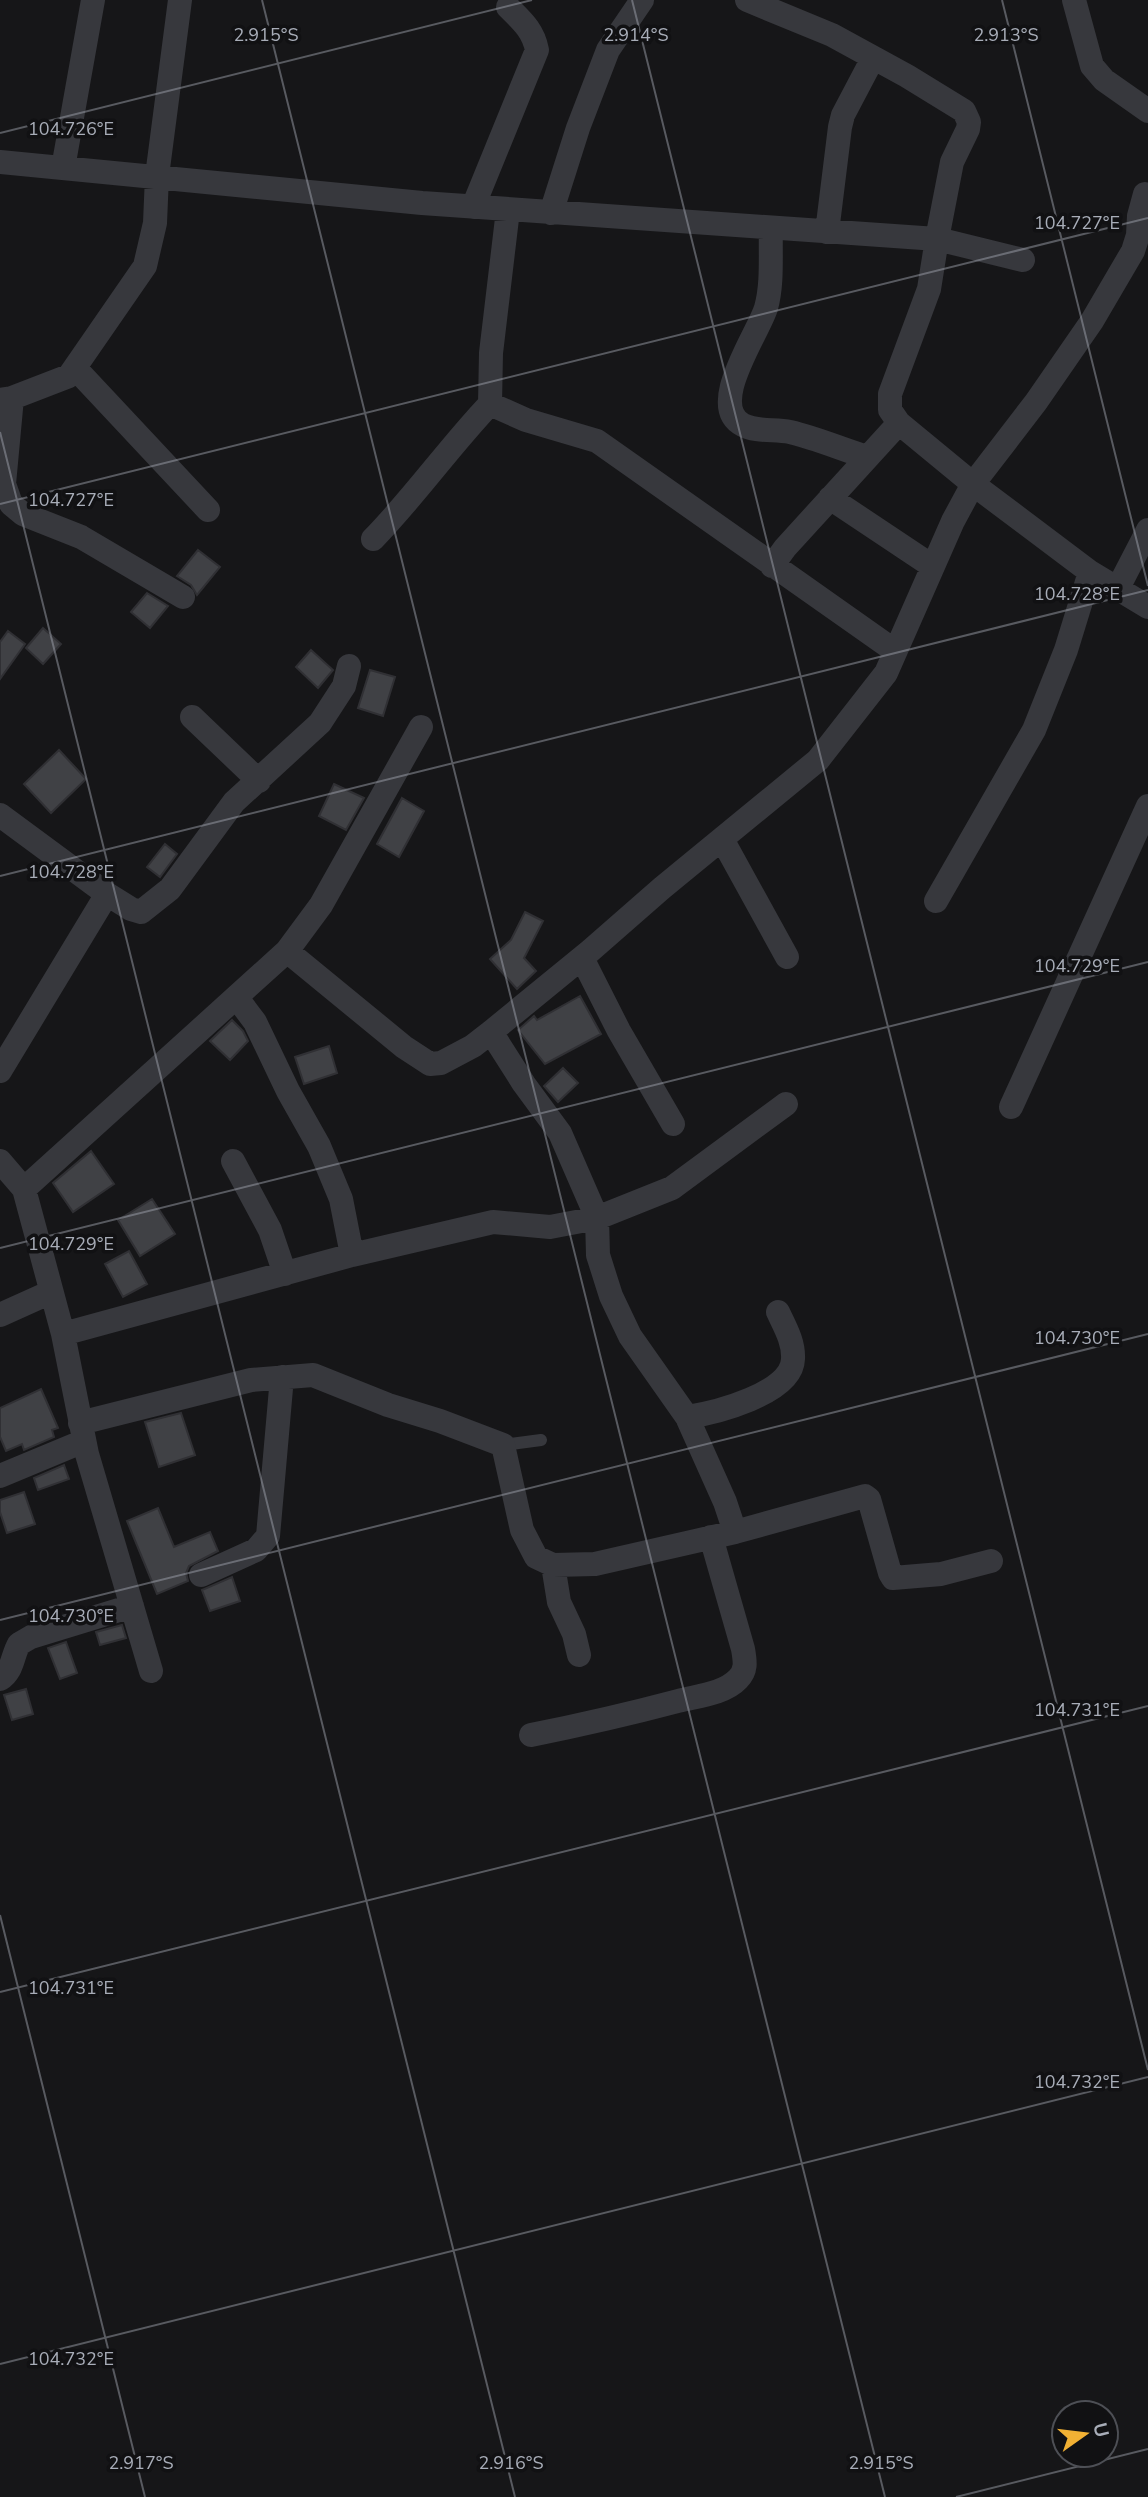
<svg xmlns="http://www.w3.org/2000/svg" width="1148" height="2497" font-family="'Nunito Sans',sans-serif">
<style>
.building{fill:#404145;stroke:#303034;stroke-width:2}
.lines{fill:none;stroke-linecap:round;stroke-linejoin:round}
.lane{stroke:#37383d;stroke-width:12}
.street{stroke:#37383d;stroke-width:24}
.ticks{fill:none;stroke:#a8adb8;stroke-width:2;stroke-opacity:0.45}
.ticks-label{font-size:18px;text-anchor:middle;fill:#a8adb8;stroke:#111113;stroke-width:7;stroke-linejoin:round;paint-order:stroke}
</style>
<rect width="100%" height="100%" fill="#161618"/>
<path class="building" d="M198,550l22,17 -23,28 -6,-10 -14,-9z
M147,593l21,13 -18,22 -19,-16z
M43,628l18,16 -18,20 -17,-16z
M8,631l17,13 -25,35v-37z
M311,650l22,20 -15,18 -22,-21z
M370,670l25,7 -12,39 -25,-8z
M59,750l27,29 -35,34 -27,-29z
M334,784l30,14 -18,32 -27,-14z
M402,798l22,13 -25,46 -22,-13z
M165,844l12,10 -17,23 -13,-10z
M525,912l18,9 -19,37 12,13 -19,18 -27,-30 21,-19z
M580,996l21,38 -56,30 -27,-34 16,-14 3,4z
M232,1020l11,11 5,10 -18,19 -20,-19z
M329,1046l8,27 -33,11 -9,-27z
M563,1068l15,15 -20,19 -14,-16z
M91,1151l23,33 -41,28 -20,-29z
M152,1199l23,35 -35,22 -22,-36z
M129,1251l18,33 -24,13 -18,-33z
M41,1389l17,39 -6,2 2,7 -30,13 -2,-6 -16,7 -6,-14v-29z
M181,1413l14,42 -36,12 -14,-45z
M64,1465l5,14 -31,11 -4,-12z
M24,1492l11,32 -28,9 -7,-21v-12z
M158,1508l16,39 36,-15 8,19 -29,15 -3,7 2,8 -31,13 -30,-73z
M232,1577l8,24 -30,10 -8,-21z
M122,1625l4,13 -26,7 -4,-13z
M66,1642l11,31 -17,6 -12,-31z
M26,1689l7,25 -21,6 -8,-25z"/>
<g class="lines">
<path class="lane" d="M503,1445l38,-5"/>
<path class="street" d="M747,0l85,35 75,41 57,35 5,11 -1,7 -16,33 -15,77 86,21
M1074,0l18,66 12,14 44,31
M0,162l422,41 515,36 -8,50 -39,105v16l9,13 74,61 117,88 58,35
M63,168l30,-168
M473,207l64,-157c-4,-20 -15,-29 -29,-43
M508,210l-17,143 -1,51 36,16 71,21 298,210
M551,213l27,-85 30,-78 34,-50
M771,228c-1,26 2,55 -5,80 -8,26 -60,98 -23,117 13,7 32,4 47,7 26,6 51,17 77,25
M827,232l13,-105 3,-12 30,-57
M76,369l132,141
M12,398l-8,86 7,20 12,10 58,23 102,60
M0,400l12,-2 57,-22 76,-110 10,-43 2,-47 23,-176
M830,498l102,68
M373,539c42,-43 76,-92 117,-135
M772,566l13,-18 114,-125
M1118,588l30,-58
M192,717l67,64
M0,815l107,79 24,15 10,3 29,-23 64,-87 86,-79 24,-37 5,-20
M722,839l65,118
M936,901l98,-171 32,-80 24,-78
M287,951l117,96 26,17 11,-1 32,-17 18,-14 99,-81 72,-63 156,-128 68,-87 67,-152 20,-37 63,-82 56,-81 41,-70 5,-16 1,-19 6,-22
M582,958l37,73 54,93
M237,998l18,24 33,69 31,55 22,53 11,56
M491,1032l33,52 36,49 37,85 1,37 13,41 19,40 57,81 38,85 10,30
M0,1071l107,-177
M1011,1107l137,-301
M0,1161l24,28 39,145 24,120 64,217
M233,1161l37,69 15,44
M24,1189l263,-238 34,-46 100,-178
M0,1315l51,-23
M63,1334l289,-79 141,-33 57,5 47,-9 75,-30 114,-84
M687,1417c27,-4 105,-23 106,-58 1,-17 -8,-32 -15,-47
M80,1423l171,-43 62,-5 75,30 52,16 63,24 19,85 14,27 17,8 42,-1 140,-32 130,-36 4,3 21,74 3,5 48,-4 50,-13
M0,1476l84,-35
M553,1565l6,37 15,32 5,21
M201,1575l55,-25 12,-14 14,-159
M0,1679c13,-8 12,-23 19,-35l12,-7 101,-31
M531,1735c50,-10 98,-21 147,-34 18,-5 46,-7 60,-22 9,-9 7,-18 5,-30l-32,-112"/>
</g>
<path class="ticks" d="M262,0l623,2497M632,0l516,2070M1002,0l146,586M0,133l532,-133M0,432l515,2065M0,504l1148,-286M0,876l1148,-286M0,1248l1148,-286M0,1620l1148,-286M0,1915l145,582M0,1992l1148,-286M0,2364l1148,-287M956,2497l192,-48"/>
<g class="ticks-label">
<text x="1006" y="41">2.913°S</text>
<text x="266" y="41">2.915°S</text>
<text x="636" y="41">2.914°S</text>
<text x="71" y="135">104.726°E</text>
<text x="1077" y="229">104.727°E</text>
<text x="71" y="506">104.727°E</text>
<text x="1077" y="600">104.728°E</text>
<text x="71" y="878">104.728°E</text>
<text x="1077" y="972">104.729°E</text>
<text x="71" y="1250">104.729°E</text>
<text x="1077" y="1344">104.730°E</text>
<text x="71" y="1622">104.730°E</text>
<text x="1077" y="1716">104.731°E</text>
<text x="71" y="1994">104.731°E</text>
<text x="1077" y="2088">104.732°E</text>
<text x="71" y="2365">104.732°E</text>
<text x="141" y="2469">2.917°S</text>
<text x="511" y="2469">2.916°S</text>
<text x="881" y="2469">2.915°S</text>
</g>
<g transform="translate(1085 2434) rotate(76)"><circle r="33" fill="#111113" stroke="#4d4f55" stroke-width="2"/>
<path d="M0-5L12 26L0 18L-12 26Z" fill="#f2b134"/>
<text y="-10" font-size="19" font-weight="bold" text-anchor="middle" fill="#a8adb8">U</text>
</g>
</svg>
